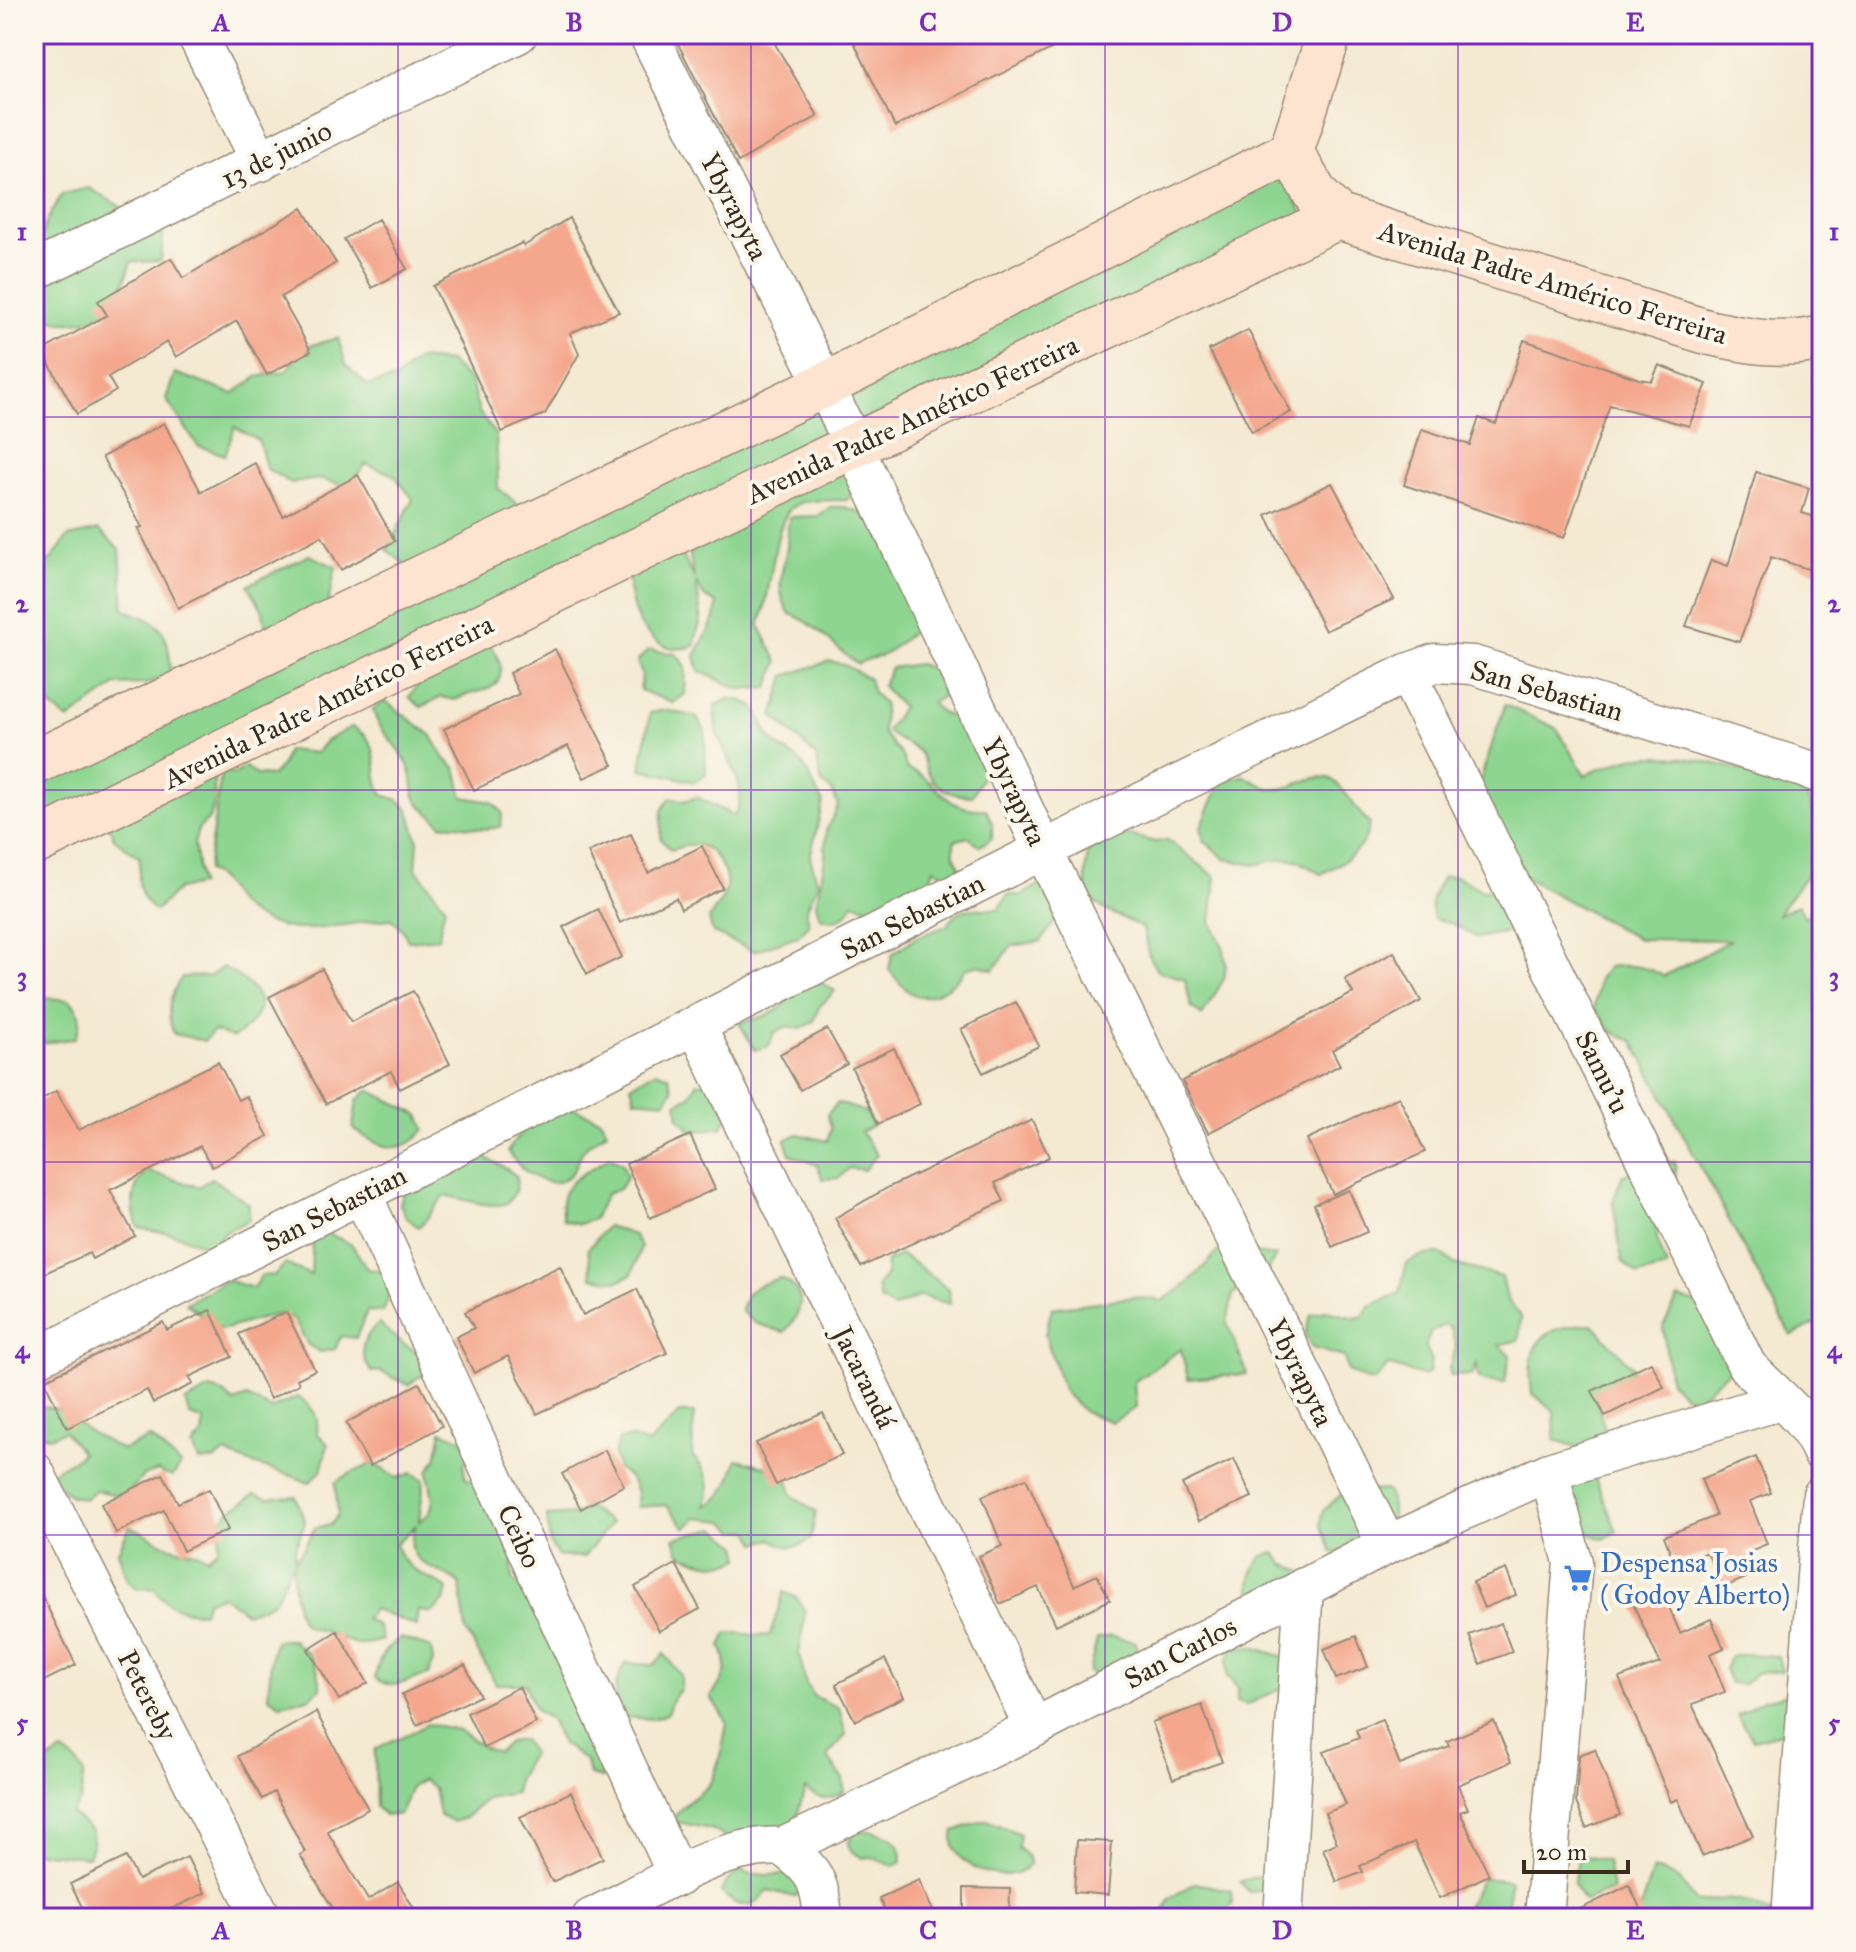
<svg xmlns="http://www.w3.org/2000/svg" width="1856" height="1952" font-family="'IM FELL Great Primer',serif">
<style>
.green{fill:#8dd590;stroke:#648057;stroke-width:2}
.building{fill:#f4a78d}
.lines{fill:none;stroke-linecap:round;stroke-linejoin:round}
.street-casing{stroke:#988a78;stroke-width:41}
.secondary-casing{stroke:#988a78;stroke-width:47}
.street{stroke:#fff;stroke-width:38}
.secondary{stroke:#fde4d1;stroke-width:44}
.grid{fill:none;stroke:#7b2cbf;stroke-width:2;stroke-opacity:0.55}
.labels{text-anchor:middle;stroke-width:8;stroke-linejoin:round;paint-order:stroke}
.street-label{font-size:28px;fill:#3b2a1e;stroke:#fbf7ec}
.shop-label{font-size:28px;fill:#366cbe;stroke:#fbf7ec;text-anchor:start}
.neatline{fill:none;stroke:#7b2cbf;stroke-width:3}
.grid-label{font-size:26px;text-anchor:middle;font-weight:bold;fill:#7b2cbf}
</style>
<rect width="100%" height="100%" fill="#fbf7ec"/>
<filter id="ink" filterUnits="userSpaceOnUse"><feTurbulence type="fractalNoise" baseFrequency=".0125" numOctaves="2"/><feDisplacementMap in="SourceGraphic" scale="16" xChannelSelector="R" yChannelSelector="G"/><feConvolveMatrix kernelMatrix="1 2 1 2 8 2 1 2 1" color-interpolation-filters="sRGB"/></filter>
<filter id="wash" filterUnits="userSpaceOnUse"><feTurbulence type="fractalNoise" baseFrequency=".006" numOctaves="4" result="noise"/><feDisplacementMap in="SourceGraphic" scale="32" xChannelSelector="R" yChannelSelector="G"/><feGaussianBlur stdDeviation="1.8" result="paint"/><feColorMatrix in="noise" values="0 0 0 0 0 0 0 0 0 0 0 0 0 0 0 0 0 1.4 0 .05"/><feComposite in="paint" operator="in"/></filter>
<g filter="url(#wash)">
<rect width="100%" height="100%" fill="#f4e9d1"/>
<path class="green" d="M1271,176l13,6 21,34 -437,215 -26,-38z
M89,188l74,44 -2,29 -30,1c-4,11 -7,25 -13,36 -15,26 -62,33 -84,12v-58l5,-2 7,-28 16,-28z
M338,338l8,27 21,20 28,-6 23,-20 32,3 21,20 8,30 17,24 2,52 23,19 -111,61 -23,-18 26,-51 -19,-24 -28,-11 -18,22 -29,-7 -29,4 -24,-15 -7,-27 -24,-14 -10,28 -27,-9 -32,-47 9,-26 58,21 24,-17 29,-6 18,-24z
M813,400l42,89 -8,11c-15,1 -35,-1 -50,4 -26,10 -24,93 -38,121l19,37 -10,26 -29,1 -40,-18 -4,-15 20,-38 2,-15 -13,-7 -8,-14 5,36 -7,28c-44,14 -68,-35 -65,-73l24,-12 29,-6 13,24 -6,-27 5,-13 -213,101c12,7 16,11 19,25 5,30 -28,24 -45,35l-14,-3 -20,10 -12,-10 9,-12 -1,-15 -203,106v29l-5,14 -11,10 -4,15 6,41 -22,4 -23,22c-19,-16 -17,-30 -15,-53l-26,-19 -6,-17 -74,37v-74z
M34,467l9,10 -3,28 -6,2z
M830,507h14l28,9 44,97 1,14c-9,9 -20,18 -30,26 -7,5 -19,4 -29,11 -24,-15 -41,-41 -68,-50 -16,-25 -8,-39 -3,-66 2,-12 -2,-19 3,-31l28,-1z
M99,530l21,20 4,60c41,13 44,21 47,64l-26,10 -29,1 -48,35 -21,-17 -13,13v-148l16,-7 18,-24z
M309,555l27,12 -12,55 -56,13 -6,-26 -14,-24z
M649,650l27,4 10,12 -1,28 -12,9 -33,-13 2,-15 -5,-14z
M829,661l14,3 26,15 4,14 11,11 -1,29 19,23 5,13c33,9 33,43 79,40l6,14v15l-12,8 -12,-9 -14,4v14l6,13 -14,7 -12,-7 -9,26h-14l-35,24 -9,-11 -13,-4c-9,16 -16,20 -34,14l-4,-13 9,-45 1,-28 12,-26 -6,-14 -10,-8 -6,-27 -43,-40 12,-40z
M919,664l14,5 10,27 -12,7 11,10 26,8 24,37 -20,38c-21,-1 -38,-7 -46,-28 -3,-7 -3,-12 -8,-17 -10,-9 -22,-10 -31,-20l15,-24 -20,-21 9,-18z
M729,699c40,3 25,24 47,45 7,7 18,11 25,19 11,11 12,27 22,39l-13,55 8,26 -12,27 3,15 -11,11 -44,15 -41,-18 -4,-14c4,-9 13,-17 16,-26 6,-15 -8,-41 -23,-47 -11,-4 -21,1 -31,4l-10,-11 1,-29 8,-12 14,3 13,-4 37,19c23,-39 -28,-70 -18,-111z
M385,701l46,34 14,24 11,9 7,29 29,5 10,10 -1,14c-20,8 -37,-4 -59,-1 -7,-8 -16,-14 -23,-22 -8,-10 -5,-19 -8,-30 -7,-25 -33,-39 -38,-64z
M1505,705l51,23 29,47c16,-6 36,-16 53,-18 52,-6 122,17 168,37l16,41v19l-45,61 21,-10 7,13 13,-15 4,-26v443l-31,16 -158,-295 -21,-9 -18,-24 5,-29 9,-12c18,-3 40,-1 56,9l67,-36 -93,-1 -108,-59 -36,-15 -24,-54z
M665,710l31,7 9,13 1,43 -11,9 -54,-13 9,-56z
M351,727c35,14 18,46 32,68l15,5 11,10 9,31 -2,28 29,37 -7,32 -30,3 -5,-11 -12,-11c-53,3 -97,26 -146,-9 -18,-13 -15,-28 -38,-39l15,-103 12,7 11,-8 12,8 15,1 10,-11 5,-15 29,3 10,-12z
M1244,776c9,4 20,12 29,13 19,2 35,-15 55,-11 14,4 29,35 42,46 -5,27 -26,38 -49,50l-24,-14 -15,-1 -28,6 -29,-6 -21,-19 -3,-13 17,-39 11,-10z
M1110,830l45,12 13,-2 48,37 -5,45 13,27 2,15 -2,15 -22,37 -11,-10 -6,-27 -28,-8 -8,-14 -6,-29c-49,-25 -65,-20 -54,-81z
M1457,876l26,15 13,-4 22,33 -11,12 -30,6 -26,-15 -17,-4c-6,-18 -1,-27 9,-42z
M1048,880l10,37 -17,24 -29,5 -19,24 -14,-5 -14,4c-10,15 -35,35 -54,24 -8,-4 -16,-17 -22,-23l3,-16 25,-17 30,-11c12,-23 28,-16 51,-17l10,-14h14z
M223,967c39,22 53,42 10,71l-19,-7 -10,10 -30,-7c-9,-21 -5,-38 8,-57l28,-1z
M809,981l13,2 13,8 -16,16 -5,14 -13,8 -14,-3 -13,7 -5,13 -14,4 -16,-27c27,-6 46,-10 56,-37z
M34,997l36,3c12,14 12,22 5,38l-29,5 -12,-4z
M656,1071l13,5 4,14 -8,12 -30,-3 -4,-14z
M710,1082l18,33 -6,12 -29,5 -14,-14 -2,-15 13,-7 7,-13z
M369,1090l50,25 6,14c-22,29 -47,19 -72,-1l4,-28z
M560,1103l40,16 7,12c-6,6 -14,9 -20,15 -8,6 -9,20 -16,28 -21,21 -51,-3 -63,-23l25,-36z
M838,1103l28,9 7,13 -12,7 16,23 -13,15 -15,-2 -10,10 -16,1 -6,-14 -27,-11 -5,-14 13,-6 29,7 4,-13 -4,-14z
M472,1147c14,15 31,16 45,30l-1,13 -8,13c-23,6 -39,-4 -62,-7 -14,10 -15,22 -28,31l-12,-10 -6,-13 5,-15 12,-7h16l8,-12z
M609,1157l13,6 5,14 -8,12 -13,5 -12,25 -14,5 -17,-4c-8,-38 19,-44 46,-63z
M1675,1162l1,29 -20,20 1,28 10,29 -29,7 -16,-14 -9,-59 9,-26 24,-13z
M147,1171l52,16 12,-9 38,26v16l-26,13 -9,14c-17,-1 -28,-11 -44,-14 -12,-2 -21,-2 -32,-6 -8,-21 -7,-40 9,-56z
M607,1226l27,9 7,12 -9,27 -13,7 -27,-4 -4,-28z
M326,1232l26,13 16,25 15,-1 6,28 -6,15 -16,-1 -11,27 -15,-2 -6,13 -15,3 -12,-7 -15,-27 -15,-4 -57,16 -35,-27 40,-23 27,8 8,-12 14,-1 10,-11 26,11 2,-42z
M1228,1242l26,11 22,3 -15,26 -28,12 -6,28 20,52 -59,5 -7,-30 -47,33 2,26 -24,14 -28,-10 -20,-20 -19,-57 7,-27 83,-11 27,4 25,-17z
M1435,1254l8,1 11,9 48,13 5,22 14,18 -2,23 -20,5 11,10 -5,28 -22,-2 -5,-5 -1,-12 -5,11 -21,1 -2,-8 7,-20 -5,-20 -6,-3 -13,6 -7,14 6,14 -2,14 -7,3 -34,-11 -13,16h-8l-19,-10 -4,-14 -32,-9 -7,-14 6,-20 15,-3 29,7 8,-2 9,-11 28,-12 6,-29 14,-8z
M900,1255c16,6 32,24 49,34l1,15 -30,-8 -27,12 -13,-8 -3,-14 9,-11 1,-14z
M780,1278c29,13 23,35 4,54l-29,-9 -14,-12c5,-24 17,-26 39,-33z
M1678,1298l26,7 32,59 -42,38 -24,-19 -7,-57z
M380,1323c14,18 40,30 61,42l-7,12 -14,-1 -12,9 -28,-14 -8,1c-15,-20 -11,-34 8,-49z
M1592,1324l41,44 -10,25 -27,7 9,29 -22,20 -28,-9 -1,-29 -22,-18c-8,-50 11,-68 60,-69z
M210,1389l14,4 10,9 13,-5 24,12 27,-12c15,10 21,18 19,36l11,11 -7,27 -12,12c-29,-14 -55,-15 -83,-30l-12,7 -15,1 -7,-15 10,-11 2,-14 -14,-5 -5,-14z
M36,1406l29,4c10,16 39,31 58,40l27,-12 31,27 -9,12 -14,-6 -15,5 -19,21 -28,-7 -11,9 -14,-3 -22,-20c10,-12 22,-12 33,-23l-18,-22 -14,6 -13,-4z
M680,1413h14l-2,43c16,15 21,29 14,50 21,-9 24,-26 31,-47l41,11 10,10 4,15 24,17 -5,27c-15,11 -24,10 -40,0l-14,4 -7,-12 -15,-1 -11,-9 -28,-3 -10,10 -20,-23 -29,2c2,-18 -3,-28 -19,-38l-4,-15 5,-15 14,-1 15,6z
M442,1431l26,11 4,13 -9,10 3,14 14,3 37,71 -5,13 1,14 12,9 52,94 -4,14c23,24 32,48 29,81l-13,-3 -3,-14 -24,-17 -13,-26 -13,-7 -11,-27h-29l-30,-53 -6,-47c-24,-20 -61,-17 -44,-59l-20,19c6,26 31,32 52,45l-4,13 -13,11 -13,-3 -2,16 -42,-17 -9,10 12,6 5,15c-34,11 -33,-3 -60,-9 -9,-3 -16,-2 -21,-11 -6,-10 -9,-45 -8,-56 -22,31 -2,34 -47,49l-24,-17 -15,4 -4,12c-22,0 -37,-6 -49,-24l-16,1 -11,-9 -9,-29 12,-24c16,3 26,16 41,20 14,4 23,1 36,11l11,-9c5,-45 6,-31 37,-55l13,4 28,-2 9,27 -10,24v13c10,-10 12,-22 21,-33l15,-2 7,-11 -3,-31c12,-11 24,-11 37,-20l26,15 14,-5 12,7 -5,41 11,-8 3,-13 -5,-29 8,-12z
M1564,1473h29l24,58 -14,8 -26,-10z
M1386,1490c15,23 -1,45 -8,70l-46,-8 -11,-27 2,-14 21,-19z
M588,1507l23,16 -27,34 -26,-1 -8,-12 -3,-28 29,-2z
M716,1528l22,17 3,13c-22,11 -42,5 -62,-6l-5,-14z
M1275,1553l9,11 26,11 -57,24c-6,-18 -2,-26 8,-42z
M784,1592l13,6 8,14 -6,42 7,30 7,12 26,12 7,27 -19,21 16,23 1,13c-16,9 -25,8 -39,-3l-12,40 -66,10 -13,-9 -41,-9c7,-20 30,-24 39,-41 7,-16 12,-40 15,-57l-16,-26c14,-19 20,-28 10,-51l6,-13c16,-1 28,4 43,2z
M1110,1636l26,6v14l-33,22 -14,-6 8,-33z
M401,1638l30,10 2,14 -5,13c-21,4 -34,18 -53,3 4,-22 9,-29 26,-40z
M295,1639l-3,2c17,10 29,27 28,47l-11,10 -29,6 -12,-8c3,-19 1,-38 7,-55z
M1249,1646l41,13 -4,27 -39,19 -11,-3 2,-14 -11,-12v-16l7,-13z
M664,1654l17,21v14l-9,10 -5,15 -14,5 -29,-2c-15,-19 -9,-33 1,-54l29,2z
M1745,1654l33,2 4,15 -27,2 -11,11 -14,-1 -6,-14 7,-12z
M1790,1694l14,24 -24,15 -27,7 -16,-25 26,-15z
M427,1724l32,6 25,18 14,4 11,-10 14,-2 9,13 -14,25 -3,15 -28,5 -22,20 -13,4 -13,-7 -5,-27 -11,-8 -12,7 -11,27 -14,2 -10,-9 -1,-57c16,-12 35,-14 52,-26z
M34,1752l16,8 12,-8 14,9 8,13 -4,27 -9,12 21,18 1,13 -5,13 -54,-5z
M986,1820l34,14 -2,14 10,9 1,7c-16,24 -85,6 -75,-33z
M855,1830c20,0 52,6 46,33l-8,3 -22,-9 -8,1 -12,-7 -3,-7z
M1579,1855l28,6 5,29 -28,11 -11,-18z
M1653,1869l26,10 17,23c32,-5 52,-4 80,14l-139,2z
M741,1871c25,8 47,1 73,3l-19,23 -27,-7c-14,20 -31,20 -47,1l8,-12z
M1277,1872l-3,29 -12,-10 -13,1 -9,-11z
M1482,1878l28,3 -3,30 9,7h-60l13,-15z
M1194,1883l37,7 1,14 -20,14h-43l-6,-6 6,-13z"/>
<g id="blocks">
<path class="building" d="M673,34h96l49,82 -80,46z
M850,34h231l-186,93z
M302,208l34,55 -55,34 30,54 -44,24 -30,-54 -61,36 -9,-15 -59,35 8,14 -39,23 -35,-63 65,-36 -9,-14 73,-43 12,20z
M569,218l50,94 -49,21 9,21 -34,60 -43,18 -69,-146 89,-43 2,3z
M378,219l29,50 -35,19 -28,-49z
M1248,330l43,82 -39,20 -43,-82z
M1524,340l115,39 13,2 7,-16 48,19 -18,42 -79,-21 -46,133 -160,-53 18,-56 48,16 9,-27 17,6z
M164,423l37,69 54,-29 28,53 75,-41 37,66 -54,29 -19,-34 -144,72 -40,-80 4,-1 -40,-70z
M1756,472l53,16 -7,25 20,6v37l-5,16 -46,-15 -32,85 -53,-16 25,-66 17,6z
M1332,483l62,116 -69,32 -59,-116z
M555,649l58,116 -29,13 -16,-32 -94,44 -30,-61 75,-35 -10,-21z
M631,834l17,39 54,-27 21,42 -42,21 -5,-11 -56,25 -32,-71z
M598,909l24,48 -35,17 -24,-47z
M1394,952l27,49 -89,49 8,15 -132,68 -26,-52 171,-88 -8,-14z
M322,969l29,53 62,-31 37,73 -50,25 -9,-18 -65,33 -57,-107z
M1016,1002l23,44 -56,27 -22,-44z
M827,1029l20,35 -47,26 -20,-36z
M894,1048l26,56 -42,20 -26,-56z
M218,1062l20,38 8,-4 22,40 -56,31 -12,-21 -90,44 25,46 -43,23 -3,-6 -55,25v-174l22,-13 23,39z
M1399,1097l26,55 -92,42 -26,-55z
M1032,1120l17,37 -54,26 9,18 -143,66 -26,-49 54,-31z
M690,1135l25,54 -65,29 -24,-54z
M1349,1190l18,42 -35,15 -18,-43z
M560,1266l23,49 54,-26 30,64 -130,61 -29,-58 -34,17 -18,-36 18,-9 -9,-16z
M210,1310l22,47 -43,20 4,7 -40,19 -6,-13 -80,38 -23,-48 119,-58 4,8z
M286,1312l29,58 -18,9 2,5 -29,15 -31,-65z
M1651,1362l13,25 -59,29 -13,-25z
M419,1383l23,43 -72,40 -24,-43z
M823,1413l19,42 -66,30 -20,-42z
M605,1450l19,35 -43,24 -19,-35z
M1756,1457l15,36 -21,8 17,43 -20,8 10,21 -34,15 -16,-36 -32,12 -11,-28 52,-20 -15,-37z
M1234,1459l18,38 -53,24 -17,-37z
M163,1474l15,29 31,-14 19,41 -45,21 -19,-41 -48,23 -15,-29z
M1026,1478l48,108 23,-11 13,25 -54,25 -18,-38 -38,17 -21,-48 23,-10 -20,-50z
M676,1564l24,45 -41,22 -24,-44z
M1506,1569l10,26 -32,13 -11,-26z
M34,1580l42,85 -42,21z
M1662,1591l18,42 31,-14 13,29 -14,6 15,38 -33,12 61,132 -51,20 -24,-57 -7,3 -52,-124 41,-15 -27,-59z
M1501,1623l11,29 -32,12 -11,-29z
M337,1631l31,52 -29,17 -31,-51z
M1356,1636l12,31 -32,12 -12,-30z
M885,1659l19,38 -49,24 -19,-37z
M465,1665l15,31 -63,29 -15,-31z
M519,1687l17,36 -52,25 -17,-35z
M1202,1705l20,57 -49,17 -21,-57z
M316,1712l52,97 -41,22 41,69 30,-18 22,36h-81l-39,-63 5,-3 -31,-60 -12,7 -24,-43z
M1382,1720l18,45 49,-19 -2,-5 47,-20 17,41 -53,23 10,24 -8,3 29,63 -49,23 -26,-56 -54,24 3,6 -26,10 -14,-33 14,-6 -12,-30 21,-8 -22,-53 35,-14 -3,-8z
M1595,1749l25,66 -34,13 -10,-26 3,-47z
M571,1792l32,66 -51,24 -32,-65z
M1077,1840l35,2 -4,53 -34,-3z
M126,1857l12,23 49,-23 18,36 -52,25h-65l-18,-34z
M919,1880l17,38h-48l-9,-20z
M1629,1885l16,33h-79v-2z
M964,1888l46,1 -1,29h-45z"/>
</g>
</g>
<g filter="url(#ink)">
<use href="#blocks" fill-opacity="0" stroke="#988a78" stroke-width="2"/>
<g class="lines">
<defs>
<path id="street" d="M196,34l65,128
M648,34l177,351 218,465 344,695
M34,271l484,-237
M1407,673l340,693c26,28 60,51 75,87
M696,1025l338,703
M362,1194l316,683
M34,1359l1009,-509 364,-177 28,-10 38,2 349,109
M34,1471l228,447
M783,1847c31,23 37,33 40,71
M591,1918c55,-26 133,-77 192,-71l251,-119 353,-183 162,-73 230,-71
M1283,1918l21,-331
M1544,1918l29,-356 -24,-90
M1791,1918l31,-423"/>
<path id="secondary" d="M1291,152l25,43 22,22
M34,763l791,-378 466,-233 38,-118
M34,843l819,-397 485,-229 369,115c40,9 75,16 115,6"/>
</defs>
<use href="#street" class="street-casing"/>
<use href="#secondary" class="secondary-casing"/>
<use href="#street" class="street"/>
<use href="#secondary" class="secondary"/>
</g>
</g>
<path class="grid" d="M398,34v1884M751,34v1884M1105,34v1884M1458,34v1884M34,417h1788M34,790h1788M34,1162h1788M34,1535h1788"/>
<defs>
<symbol id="supermarket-bare" viewBox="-9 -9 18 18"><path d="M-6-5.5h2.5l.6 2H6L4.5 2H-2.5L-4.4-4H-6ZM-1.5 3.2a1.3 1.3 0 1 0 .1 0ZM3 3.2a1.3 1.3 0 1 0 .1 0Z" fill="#3f7fe0" stroke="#fbf7ec" stroke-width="2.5" paint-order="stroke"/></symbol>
</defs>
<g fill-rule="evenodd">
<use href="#supermarket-bare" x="1558" y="1558" width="40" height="40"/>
</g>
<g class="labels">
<g class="street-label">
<text transform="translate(276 154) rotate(-26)" y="10">13 de junio</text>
<text transform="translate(735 206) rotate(63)" y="10">Ybyrapyta</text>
<text transform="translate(1553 282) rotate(17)" y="10">Avenida Padre Américo Ferreira</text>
<text transform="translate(912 419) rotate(-25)" y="10">Avenida Padre Américo Ferreira</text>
<text transform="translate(1547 690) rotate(16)" y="10">San Sebastian</text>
<text transform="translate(328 701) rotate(-26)" y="10">Avenida Padre Américo Ferreira</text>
<text transform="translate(1015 791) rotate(65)" y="10">Ybyrapyta</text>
<text transform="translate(912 916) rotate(-27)" y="10">San Sebastian</text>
<text transform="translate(1603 1072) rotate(64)" y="10">Samu'u</text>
<text transform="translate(334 1208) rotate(-27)" y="10">San Sebastian</text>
<text transform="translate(1301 1372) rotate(64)" y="10">Ybyrapyta</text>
<text transform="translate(865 1377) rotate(64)" y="10">Jacarandá</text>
<text transform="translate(520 1536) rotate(65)" y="10">Ceibo</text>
<text transform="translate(1180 1652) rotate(-28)" y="10">San Carlos</text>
<text transform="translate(148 1695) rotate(63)" y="10">Petereby</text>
</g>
<g class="shop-label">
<text x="1600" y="1572">Despensa Josias<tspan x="1600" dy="32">( Godoy Alberto)</tspan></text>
</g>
</g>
<rect width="1856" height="1952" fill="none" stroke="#fbf7ec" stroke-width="88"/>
<path d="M1524 1860v12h104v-12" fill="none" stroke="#3b2a1e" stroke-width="4"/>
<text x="1536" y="1860" font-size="24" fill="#3b2a1e" stroke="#fbf7ec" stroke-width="6" paint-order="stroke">20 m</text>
<rect x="44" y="44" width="1768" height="1864" class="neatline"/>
<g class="grid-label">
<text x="221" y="31">A</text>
<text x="574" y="31">B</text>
<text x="928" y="31">C</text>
<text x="1282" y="31">D</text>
<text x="1635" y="31">E</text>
<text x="22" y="240">1</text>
<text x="1834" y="240">1</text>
<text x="22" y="612">2</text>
<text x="1834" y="612">2</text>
<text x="22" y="985">3</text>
<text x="1834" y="985">3</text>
<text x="22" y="1358">4</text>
<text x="1834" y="1358">4</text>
<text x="22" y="1731">5</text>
<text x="1834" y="1731">5</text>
<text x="221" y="1939">A</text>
<text x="574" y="1939">B</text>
<text x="928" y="1939">C</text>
<text x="1282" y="1939">D</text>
<text x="1635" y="1939">E</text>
</g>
</svg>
